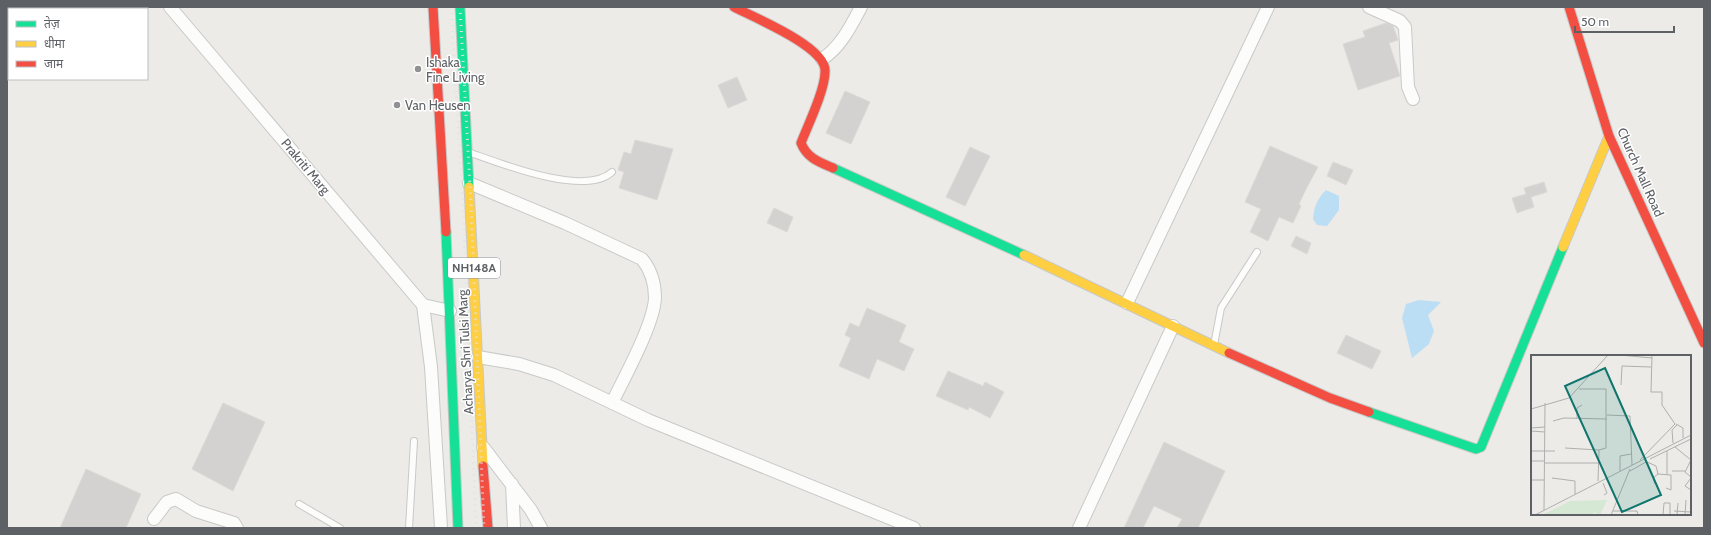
<svg xmlns="http://www.w3.org/2000/svg" width="1711" height="535" font-family="Cabin,'Noto Sans Devanagari',sans-serif">
<style>
.water{fill:#bcdef5}
.building{fill:#d3d2d0;stroke:#dcdad6}
.lines{fill:none;stroke-linecap:round;stroke-linejoin:round}
.lane-casing{stroke:#c9c9c9;stroke-width:8}
.street-casing{stroke:#c9c9c9;stroke-width:14}
.fast-casing{stroke:#c8c8c8;stroke-width:11}
.slow-casing{stroke:#c8c8c8;stroke-width:11}
.jam-casing{stroke:#c8c8c8;stroke-width:11}
.lane{stroke:#fcfcfb;stroke-width:6}
.street{stroke:#fcfcfb;stroke-width:12}
.fast{stroke:#16e098;stroke-width:9}
.slow{stroke:#ffcf43;stroke-width:9}
.jam{stroke:#f24e42;stroke-width:9}
.rail{stroke:#e3e2e2;stroke-width:3;stroke-dasharray:1 5;stroke-linecap:butt}
.poi-dot{fill:#8f9192;stroke:#fff;stroke-width:1.5}
.labels{text-anchor:middle;stroke-width:3;stroke-linejoin:round;paint-order:stroke}
.shield{fill:#fff;stroke:#8e9093;stroke-width:1}
.shield-label{font-size:12px;font-weight:bold;fill:#5d6065}
.poi-label{font-size:13px;fill:#5d6065;stroke:#fff;text-anchor:start}
.street-label{font-size:13px;fill:#5d6065;stroke:#fff}
.inset-road{fill:none;stroke:#afafaf;stroke-width:1}
.view{fill:#0f766e;fill-opacity:0.15;stroke:#0f766e;stroke-width:2}
.inset-edge{fill:none;stroke:#5d6065;stroke-width:2}
</style>
<rect width="100%" height="100%" fill="#ecebe7"/>
<path class="water" d="M1326,190l13,6v14l-12,16 -10,-1 -4,-6c1,-12 4,-20 13,-29z
M1419,300l22,2 -13,13 6,16 -5,13 -17,14 -10,-40 4,-14z"/>
<path class="building" d="M1386,23l7,3 5,14 -9,3 11,33 -42,14 -15,-46 22,-7 -2,-6z
M737,77l10,23 -19,8 -10,-23z
M845,91l25,11 -19,42 -25,-11z
M635,140l38,9 -16,51 -38,-12 5,-16 -6,-2 6,-18 7,2z
M1270,146l48,21 -12,22 -7,15 2,2 -8,17 -14,-6 -11,24 -18,-9 11,-23 -16,-7z
M970,147l20,9 -25,50 -19,-9z
M1333,162l20,8 -7,15 -19,-9z
M1544,182l3,10 -16,5 3,10 -17,6 -5,-15 14,-4 -2,-6z
M774,208l19,9 -6,15 -20,-9z
M1296,236l15,7 -4,11 -16,-8z
M867,308l39,17 -7,17 15,7 -10,22 -27,-12 -8,20 -30,-13 12,-28 -6,-3 5,-12 9,4z
M1346,335l35,16 -9,18 -35,-16z
M948,371l35,15 2,-4 19,10 -14,26 -21,-11 -1,3 -32,-14z
M223,403l42,19 -32,69 -41,-22z
M1164,442l61,29 -27,57h-21l5,-9 -28,-13 -11,22h-19z
M86,469l55,25 -15,34h-66z"/>
<g class="lines">
<defs>
<path id="lane" d="M471,153c31,11 114,44 141,19
M1214,345l7,-37 36,-56
M299,504l41,24
M409,528l5,-87"/>
<path id="street" d="M170,7l253,298 27,6
M1369,7l31,14 5,6 3,60 5,12
M20,9l1,-2
M7,37l2,-4
M822,59c18,-11 29,-33 39,-52
M469,183l96,40 77,36c9,11 13,25 13,39 -1,26 -31,80 -43,105
M1127,303l141,-296
M423,305l8,62 10,161
M478,357l41,7 35,11 94,45 266,108
M483,447l48,63 10,18
M512,484l2,44
M154,519l13,-17 9,-3 20,12 38,12 3,5
M1079,528l94,-202"/>
<path id="fast" d="M460,7l9,180
M833,168l191,87
M446,232l12,296
M1369,412l107,37 5,-2 82,-200"/>
<path id="slow" d="M469,187l14,279
M1563,247l46,-111
M1024,255l205,98"/>
<path id="jam" d="M433,7l13,225
M734,7c21,11 90,39 91,63 1,18 -17,55 -24,73 6,15 18,19 32,25
M1569,7l40,129 95,207
M1229,353l101,45 39,14
M483,466l5,62"/>
</defs>
<use href="#lane" class="lane-casing"/>
<use href="#street" class="street-casing"/>
<use href="#fast" class="fast-casing"/>
<use href="#slow" class="slow-casing"/>
<use href="#jam" class="jam-casing"/>
<use href="#lane" class="lane"/>
<use href="#street" class="street"/>
<use href="#fast" class="fast"/>
<use href="#slow" class="slow"/>
<use href="#jam" class="jam"/>
<path class="rail" d="M451,7l12,197 13,324
M460,7l11,197 13,324"/>
</g>
<g class="poi-dot">
<circle cx="418" cy="69" r="4"/>
<circle cx="397" cy="105" r="4"/>
</g>
<g class="labels">
<rect class="shield" x="448" y="258" width="52" height="20" rx="3"/>
<g class="shield-label">
<text x="474" y="272">NH148A</text>
</g>
<g class="poi-label">
<text x="426" y="67">Ishaka<tspan x="426" dy="15">Fine Living</tspan></text>
<text x="405" y="110">Van Heusen</text>
</g>
<g class="street-label">
<text transform="translate(306 166) rotate(50)" y="5">Prakriti Marg</text>
<text transform="translate(1641 172) rotate(66)" y="5">Church Mall Road</text>
<text transform="translate(465 352) rotate(-93)" y="5">Acharya Shri Tulsi Marg</text>
</g>
</g>
<g transform="translate(1531 355)">
<rect width="160" height="160" fill="#ecebe7"/>
<path d="M76,145l-7,15 -6,-3 -2,3h-50l28,-14z" fill="#d5e8d3"/>
<path class="inset-road" d="M89,0l32,3M90,30l1,-19 29,1M0,54l38,-11 39,-43M76,60l23,1 2,49M46,63v-10l5,-3M22,66l11,-3 43,1M145,69l7,4v10M0,73l14,-1M0,76l14,1M142,88l-1,-13 5,-5M144,92l16,13M34,93l34,2 7,-2v-59h-27M0,96h24M136,96v23M119,104l41,-20M109,105l35,-36 -13,-19v-13h-11l1,-37M160,105l-6,12 6,5M0,106h14M114,106l11,5 2,8 13,1v15l-5,-2M14,108h53M89,116v-15l11,-2M99,116l16,-9M141,116h13M21,123l23,3v13M160,123l-6,8 6,4M0,125h13M67,126l1,-31M72,128l4,10 -3,2M124,129l-2,-6 5,-4M13,155l1,-107M82,156h24l1,4M143,156l17,1M4,160l156,-80M80,160l19,-46M132,160l1,-12h6v12M146,160l1,-12M154,160l1,-15"/>
<path class="view" d="M74,13l56,127 -39,17 -57,-126z"/>
<rect width="160" height="160" class="inset-edge"/>
</g>
<rect width="1711" height="535" fill="none" stroke="#5d6065" stroke-width="16"/>
<rect x="8" y="8" width="140" height="72" fill="#ffffff" stroke="#bebfc1"/>
<rect x="16" y="21" width="20" height="6" fill="#16e098" stroke="#bebfc1"/>
<text x="44" y="28" font-size="12" fill="#5d6065">तेज़</text>
<rect x="16" y="41" width="20" height="6" fill="#ffcf43" stroke="#bebfc1"/>
<text x="44" y="48" font-size="12" fill="#5d6065">धीमा</text>
<rect x="16" y="61" width="20" height="6" fill="#f24e42" stroke="#bebfc1"/>
<text x="44" y="68" font-size="12" fill="#5d6065">जाम</text>
<path d="M1575 26v6h99v-6" fill="none" stroke="#5d6065" stroke-width="2"/>
<text x="1581" y="26" font-size="12" fill="#5d6065" stroke="#ffffff" stroke-width="3" paint-order="stroke">50 m</text>
</svg>
